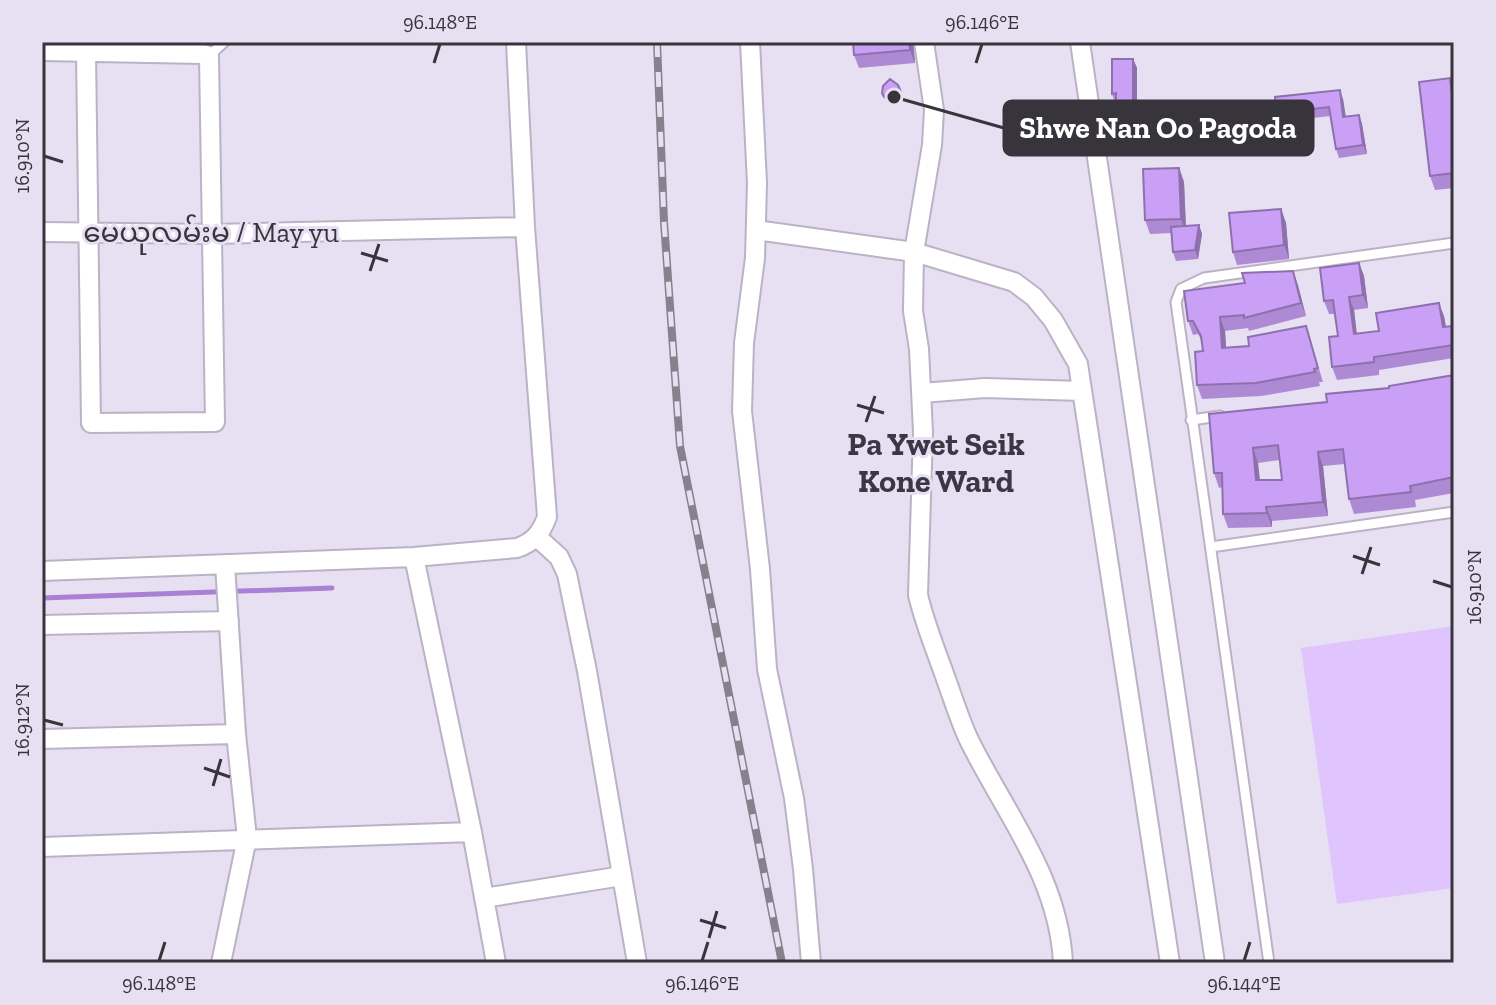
<svg xmlns="http://www.w3.org/2000/svg" width="1496" height="1005" font-family="'Zilla Slab','Noto Sans Myanmar',serif">
<style>
.green{fill:#dfc4fe}
.lines{fill:none;stroke-linecap:round;stroke-linejoin:round}
.stream{stroke:#aa80d4;stroke-width:5}
.service-casing{stroke:#bbb2c5;stroke-width:13}
.minor-casing{stroke:#bbb2c5;stroke-width:22}
.service{stroke:#fff;stroke-width:9}
.minor{stroke:#fff;stroke-width:18}
.rail-casing{stroke:#87818e;stroke-width:8}
.rail{stroke:#e7dff2;stroke-width:5;stroke-dasharray:15;stroke-linecap:butt}
.wall{fill:#ae8ad4;fill-rule:evenodd}
.shaded-wall{fill:#8d70ac}
.building{fill:#caa0f6;stroke:#8d70ac;stroke-width:2;fill-rule:evenodd}
.ticks{fill:none;stroke:#38343c;stroke-width:3}
.labels{text-anchor:middle;stroke-width:6;stroke-linejoin:round;paint-order:stroke}
.street-label{font-size:28px;fill:#38343c;stroke:#e7dff2}
.quarter-label{font-size:32px;font-weight:bold;fill:#3d3645;stroke:#e7dff2}
.leader{fill:none;stroke:#38343c;stroke-width:3}
.callout-dot{fill:#38343c;stroke:#e7dff2;stroke-width:3}
.callout{fill:#38343c;stroke:#38343c;stroke-width:3}
.callout-label{font-size:30px;text-anchor:middle;font-weight:bold;fill:#fff}
.neatline{fill:none;stroke:#38343c;stroke-width:3}
.ticks-label{font-size:20px;text-anchor:middle;fill:#38343c}
</style>
<rect width="100%" height="100%" fill="#e7dff2"/>
<path class="green" d="M1454,626v262l-117,16 -36,-256z"/>
<g class="lines">
<path class="stream" d="M42,598l290,-10"/>
<defs>
<path id="service" d="M209,56l15,-14
M1191,420l29,-4
M1211,547l243,-35
M1269,963l-93,-661 5,-13 23,-11 250,-35"/>
<path id="minor" d="M750,42l7,141 -2,75 -11,85 -2,68 18,158 7,100 27,129 9,71 8,94
M924,42l10,68 -2,35 -18,107 -1,59 6,38 4,83 -5,163c7,30 19,58 29,87 7,19 13,39 22,58 36,73 90,138 94,223
M1080,42l135,921
M42,51l161,3 6,2 6,366 -124,1 -5,-371
M756,230l158,22 100,30 20,15 19,23 25,44 92,599
M42,232l171,2 312,-7
M922,393l63,-5 97,3
M537,537l22,20 8,17 20,97 50,292
M414,557l58,275 24,131
M42,571l372,-14 103,-9c17,-6 24,-15 30,-31l-22,-290 -9,-185
M42,625l187,-4
M42,739l194,-5
M42,847l430,-15
M484,898l138,-22
M221,963l26,-125 -11,-104 -11,-169"/>
</defs>
<use href="#service" class="service-casing"/>
<use href="#minor" class="minor-casing"/>
<use href="#service" class="service"/>
<use href="#minor" class="minor"/>
<defs>
<path id="rail" d="M657,42l7,180 16,224 102,517"/>
</defs>
<use href="#rail" class="rail-casing"/>
<use href="#rail" class="rail"/>
</g>
<path class="wall" d="M913,42l2,21 -56,5 -5,-13z
M1133,59l4,9v41l5,10 -1,34 -22,-1 -3,-9 -1,-40 -3,-9z
M1454,90v98l-19,2 -5,-14z
M882,93l20,4 -4,7 -5,1 -7,-4z
M1343,99l3,18 13,-2 3,9 5,30 -28,4 -3,-9 -6,-33 -50,6 -3,-9z
M1179,168l5,14 2,44 13,-1 3,9 -4,25 -22,2 -3,-9 -2,-19 -21,1 -5,-14z
M1281,209l5,14 3,36 -52,6 -4,-13z
M1359,263l5,13 4,32 -14,2 3,24 22,-3 65,-15 2,11 8,-1v32l-75,12v5l-42,5 -5,-13 6,-31 -3,-22h-6l-5,-13z
M1293,271l13,45 -57,15 -1,-3 -23,3 1,17 23,-2 57,-20 17,56h-4l1,4 -59,10 -59,3 -5,-14 6,-34 -1,-10 -4,-7 -5,1 -5,-14 57,-38z
M1454,375v118l-39,7 1,7 -62,7 -5,-15 -4,-35 -22,2 5,50 -56,5v6l-44,1 -5,-14 -1,-27 -3,1 -5,-15 113,-71zM1280,460l2,20h-22l-2,-17z"/>
<path class="shaded-wall" d="M909,42h4l2,21 -5,-13z
M1133,59l4,9v50l-4,-9z
M1450,78l4,12v22z
M1340,90l3,9 4,28 -4,-10z
M901,92l1,5 -4,7 -2,-5z
M1138,109l4,10 -1,34 -3,-9z
M1359,115l3,9 5,30 -4,-9z
M1179,168l5,14 2,50 -5,-13z
M1281,209l5,14 3,36 -5,-14z
M1199,225l3,9 -4,25 -3,-9z
M1359,263l5,13 4,32 -5,-13z
M1293,271l5,14 8,31 -5,-13z
M1349,297l5,13 4,37 -4,-13z
M1439,303l5,13 4,24 -5,-13z
M1220,317l5,14 2,30 -5,-13z
M1253,448l5,15 3,31 -5,-14z
M1318,452l5,14 5,50 -5,-14z
M1266,507l6,14v6l-5,-14z"/>
<path class="building" d="M853,42h56l1,8 -56,5z
M1112,59h21v50h5v35l-22,-1v-50l-4,1z
M1450,78l4,34v61l-24,3 -11,-94z
M890,79l8,6 3,7 -5,7 -4,1 -8,-3 -2,-4 1,-7z
M1340,90l3,27 16,-2 4,30 -27,4 -7,-42 -52,6 -2,-16z
M1179,168l2,51 -36,1 -2,-51z
M1281,209l3,36 -51,7 -4,-39z
M1199,225l-4,25 -22,2 -2,-25z
M1359,263l4,32 -14,2 5,37 25,-3 -3,-18 63,-10 4,24 11,-1v19l-80,12v5l-42,5 -3,-30 9,-1 -5,-36 -9,1 -4,-33z
M1293,271l8,32 -57,15v-3l-24,2 2,31 27,-2 -1,-9 58,-11 12,42 -4,1 1,3 -59,11 -59,2 -2,-33 8,-1 -2,-15 -8,-15h-5l-4,-30 61,-8 -3,-10z
M1454,375v102l-44,9 1,6 -62,7 -6,-50 -25,3 5,50 -57,5 1,6 -44,1 -1,-41h-8l-5,-59 118,-12 -1,-8 63,-6v-2zM1278,445l4,35h-26l-3,-32z"/>
<path class="ticks" d="M434,63l6,-19M976,63l6,-19M44,156l19,6M361,253l27,8M370,271l9,-27M857,405l27,8M866,422l9,-26M1353,556l27,9M1362,574l9,-27M1433,581l19,6M44,720l19,5M204,768l26,9M213,786l8,-27M700,920l26,8M709,938l8,-27M159,961l6,-19M702,961l6,-19M1244,961l6,-19"/>
<g class="labels">
<g class="street-label">
<text x="211" y="242">မေယုလမ်းမ / May yu</text>
</g>
<g class="quarter-label">
<text x="936" y="455">Pa Ywet Seik<tspan x="936" dy="37">Kone Ward</tspan></text>
</g>
</g>
<path class="leader" d="M894 97L1004 128"/>
<circle class="callout-dot" cx="894" cy="97" r="8"/>
<rect class="callout" x="1004" y="101" width="309" height="54" rx="8"/>
<g class="callout-label">
<text x="1158" y="138">Shwe Nan Oo Pagoda</text>
</g>
<rect width="1496" height="1005" fill="none" stroke="#e7dff2" stroke-width="88"/>
<rect x="44" y="44" width="1408" height="917" class="neatline"/>
<g class="ticks-label">
<text x="440" y="29">96.148°E</text>
<text x="982" y="29">96.146°E</text>
<text transform="translate(22 156) rotate(-90)" y="7">16.910°N</text>
<text transform="translate(1474 587) rotate(-90)" y="7">16.910°N</text>
<text transform="translate(22 720) rotate(-90)" y="7">16.912°N</text>
<text x="159" y="990">96.148°E</text>
<text x="702" y="990">96.146°E</text>
<text x="1244" y="990">96.144°E</text>
</g>
</svg>
